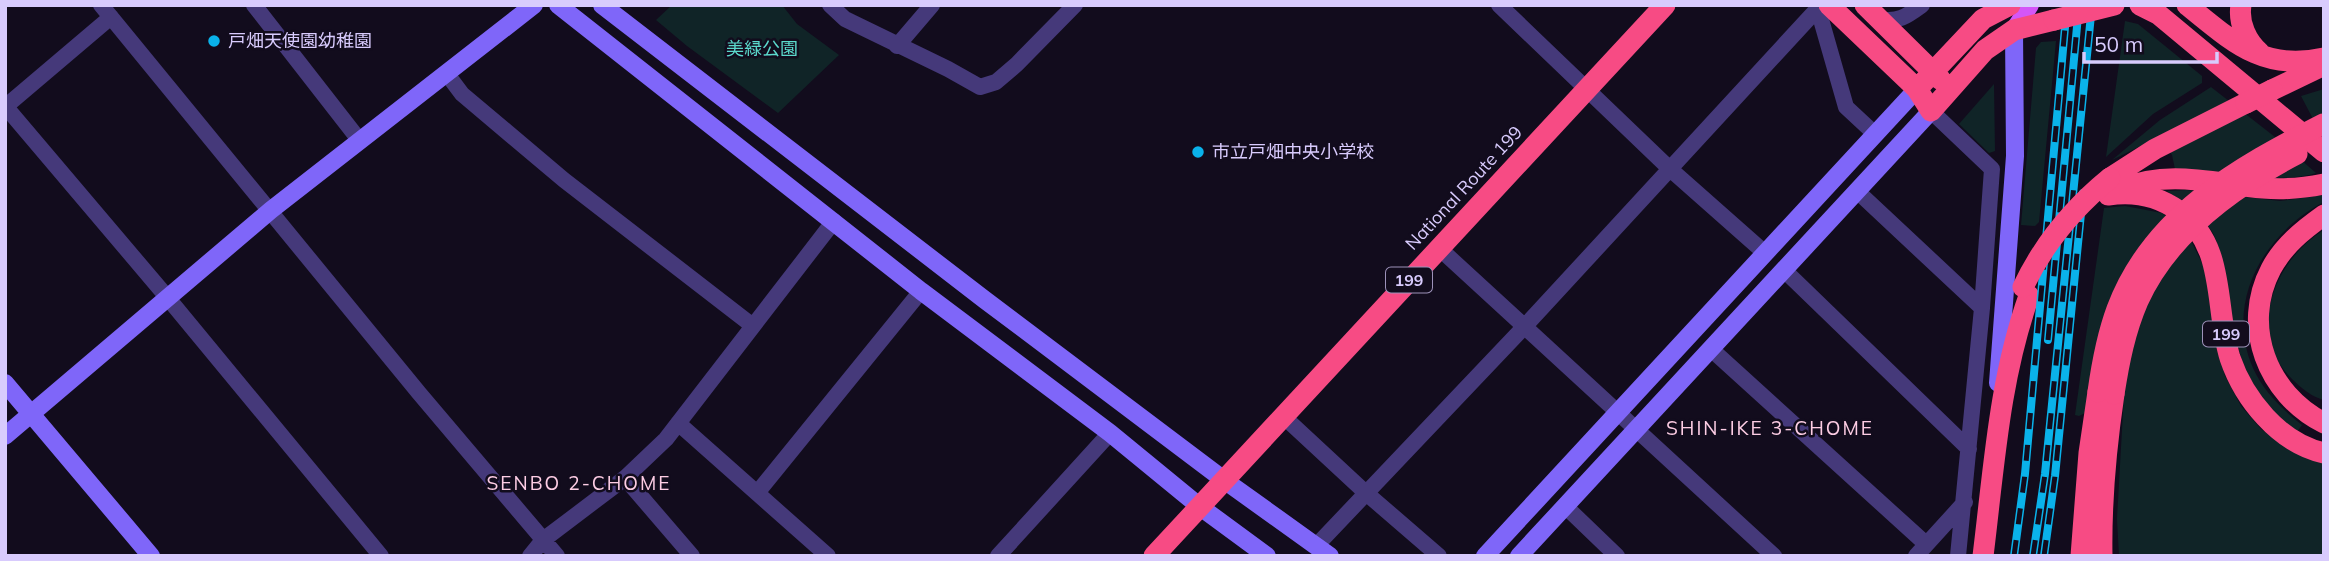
<svg xmlns="http://www.w3.org/2000/svg" width="2329" height="561" font-family="Mulish,'Noto Sans JP',sans-serif">
<style>
.green{fill:#102427}
.lines{fill:none;stroke-linecap:round;stroke-linejoin:round}
.street{stroke:#45397a;stroke-width:16}
.secondary{stroke:#7f66f9;stroke-width:18}
.primary{stroke:#d456f8;stroke-width:18}
.highway{stroke:#f74b84;stroke-width:21}
.rail-casing{stroke:#0ab2ea;stroke-width:8}
.rail{stroke:#120c1d;stroke-width:5;stroke-dasharray:16;stroke-linecap:butt}
.highway-bridge{stroke:#f74b84;stroke-width:21}
.poi-dot{fill:#0ab2ea;stroke:#120c1d;stroke-width:2.5}
.labels{text-anchor:middle;stroke-width:5;stroke-linejoin:round;paint-order:stroke}
.shield{fill:#120c1d;stroke:#9d92ba;stroke-width:2}
.shield-label{font-size:16px;font-weight:bold;fill:#d8cbfd}
.poi-label{font-size:18px;fill:#d8cbfd;stroke:#120c1d;text-anchor:start}
.park-label{font-size:18px;fill:#5bd9cc;stroke:#120c1d}
.street-label{font-size:18px;fill:#d8cbfd;stroke:#120c1d}
.neighbourhood-label{font-size:19px;letter-spacing:2px;fill:#fdcde4;stroke:#120c1d}
</style>
<rect width="100%" height="100%" fill="#120c1d"/>
<path class="green" d="M672,5h110l15,19 42,31 -61,58 -91,-67 -31,-26z
M2125,21l13,3 64,52v7l-49,31 -47,43z
M2056,41l-17,181 -4,4 -14,-1 15,-177 5,-6z
M1994,84l1,67 -6,2 -30,-29z
M2211,87l64,50 41,36c-36,12 -101,-2 -141,-4l-3,-14 -13,-18 -47,23 48,-40z
M2324,89v25l-11,5 -12,-23z
M2186,190l94,11 44,-6v7c-60,31 -100,100 -71,166 11,24 29,41 49,57l-5,7c-57,-37 -62,-94 -73,-155 -3,-15 -4,-33 -13,-47 -10,-16 -29,-28 -44,-39z
M2125,206l37,7 26,22 20,40 10,75 7,26 16,30 20,23 28,20 35,14v93h-205l-2,-37 7,-125 -45,22 -4,-1 29,-207z
M2324,230v170c-12,-3 -23,-12 -32,-21 -47,-46 -18,-119 32,-149z"/>
<g class="lines">
<path class="street" d="M101,5l318,388 138,163
M254,5l106,136
M830,5l15,14 103,50 32,18 16,-5 21,-18 58,-59
M1499,5l171,164 95,84
M1818,9l28,98 29,27
M1879,19c19,4 28,-3 43,-14
M897,46l35,-41
M447,74l15,20 102,86 189,146
M5,106l162,191 214,259
M5,107l106,-90
M1931,111l61,58 -10,139 -24,248
M1857,191l125,117
M1439,248l335,308
M1784,270l185,179
M1711,349l215,195
M1283,416l83,77 73,63
M678,423l150,133
M625,478l67,78
M757,493l164,-202
M1565,506l52,50
M1316,546l210,-221 295,-320
M530,556l13,-16 82,-62 41,-39 168,-218
M998,556l112,-123
M1916,556l49,-54"/>
<path class="secondary" d="M558,5l363,286 189,142 89,73 68,50
M602,5l383,295 239,180 106,76
M5,383l146,173
M1998,383l17,-227 -1,-126
M5,436l266,-226 263,-205
M1485,556l432,-467
M1519,556l412,-445"/>
<path class="primary" d="M2014,30l16,-25"/>
<path class="highway" d="M1829,5l88,84 14,22 54,-61 29,-20 40,-10
M1865,5l76,75
M2140,5l18,9 166,138
M2187,5c45,36 75,67 137,53
M2241,5c-3,18 6,37 19,48
M1917,89l66,-70 27,-14
M2272,90l52,-25
M2110,178l45,-29 91,-46
M2122,189c47,-20 93,-5 141,-1 21,2 41,0 61,-4
M2108,195c26,-4 49,0 71,16 48,36 35,95 51,147 14,41 49,85 94,95
M2324,215c-21,15 -41,31 -53,54 -30,57 -4,125 53,154
M1154,556l511,-551
M1983,556c11,-88 16,-176 46,-260
M2081,556l8,-103 9,-61
M2102,556c-1,-55 4,-108 12,-162"/>
<defs>
<path id="rail" d="M2048,340l31,-335
M2014,556l11,-82 42,-469
M2033,556l12,-82 47,-469
M2044,556l11,-80 28,-283"/>
</defs>
<use href="#rail" class="rail-casing"/>
<use href="#rail" class="rail"/>
<path class="highway-bridge" d="M2054,20l60,-15
M2246,103l26,-13
M2023,287c21,-44 49,-78 87,-109
M2098,392c4,-29 9,-56 19,-83 35,-94 122,-142 206,-185
M2114,394c5,-32 11,-63 24,-93 31,-68 95,-114 159,-147"/>
</g>
<g class="poi-dot">
<circle cx="214" cy="41" r="7"/>
<circle cx="1198" cy="152" r="7"/>
</g>
<g class="labels">
<g class="shield">
<rect x="1386" y="267.5" width="46" height="25" rx="5"/>
<rect x="2203" y="321.5" width="46" height="25" rx="5"/>
</g>
<g class="shield-label">
<text x="1409" y="286">199</text>
<text x="2226" y="340">199</text>
</g>
<g class="poi-label">
<text x="228" y="47">戸畑天使園幼稚園</text>
<text x="1212" y="158">市立戸畑中央小学校</text>
</g>
<g class="park-label">
<text x="762" y="55">美緑公園</text>
</g>
<g class="street-label">
<text transform="translate(1464 188) rotate(-47)" y="6">National Route 199</text>
</g>
<g class="neighbourhood-label">
<text x="1770" y="435">SHIN-IKE 3-CHOME</text>
<text x="579" y="490">SENBO 2-CHOME</text>
</g>
</g>
<rect width="2329" height="561" fill="none" stroke="#d8cbfd" stroke-width="14"/>
<path d="M2084 52v10h133v-10" fill="none" stroke="#d8cbfd" stroke-width="3.5"/>
<text x="2094" y="52" font-size="21" fill="#d8cbfd" stroke="#120c1d" stroke-width="5" paint-order="stroke">50 m</text>
</svg>
